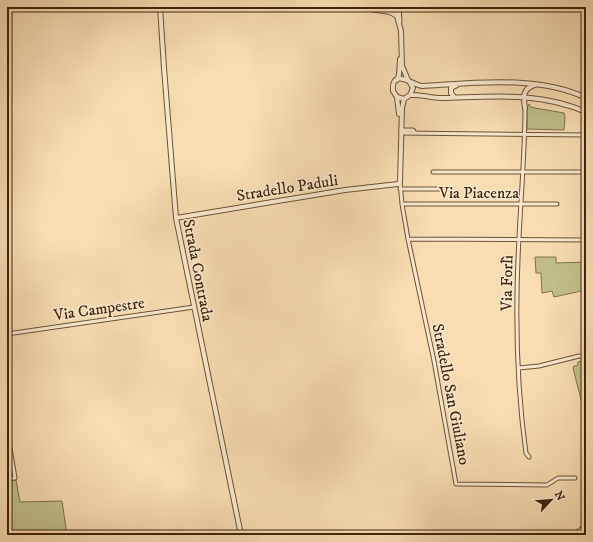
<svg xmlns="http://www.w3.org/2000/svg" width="593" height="542" font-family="'IM FELL DW Pica',serif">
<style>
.green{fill:#c1c08a;stroke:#80724b}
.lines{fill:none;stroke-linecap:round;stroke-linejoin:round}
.minor-casing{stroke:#6c5236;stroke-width:5}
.tertiary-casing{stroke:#6c5236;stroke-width:6}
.minor{stroke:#fae9ce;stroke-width:3}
.tertiary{stroke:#fae9ce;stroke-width:4}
.labels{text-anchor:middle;stroke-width:3;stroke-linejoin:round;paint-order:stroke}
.street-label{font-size:16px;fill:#3e240c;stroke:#fae9ce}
</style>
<rect width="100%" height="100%" fill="#f8ddb3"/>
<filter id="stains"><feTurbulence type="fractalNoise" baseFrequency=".005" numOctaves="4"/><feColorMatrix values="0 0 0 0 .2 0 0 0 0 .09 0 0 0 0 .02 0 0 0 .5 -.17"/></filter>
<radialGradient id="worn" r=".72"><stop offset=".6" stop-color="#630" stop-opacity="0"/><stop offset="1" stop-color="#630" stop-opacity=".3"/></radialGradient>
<path class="green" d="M529,104l2,3 4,1 29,5 1,4 -1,13 -37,-1v-21z
M535,257h21v6l30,-1v28l-32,7 -2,-6 -10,2 -1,-20h-5z
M582,361l4,1v57l-13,-51 1,-2h3l1,-4z
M7,480h9l4,22 42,-1 5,34h-60z"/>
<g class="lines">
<defs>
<path id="minor" d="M396,7l1,9
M399,7l1,15
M525,108c0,43 -4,87 -6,130 -4,71 -3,144 7,215l3,4
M401,130h12l2,3
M401,133l185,2
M433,172h153
M400,182l2,22 6,35 26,122 22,123 91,1 11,-7h17
M400,189h41
M402,204h155
M408,239l178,1
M7,334l187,-27
M519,368l20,-2 40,-10 7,1
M7,440l3,8 5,30 -8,1
M73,533v2
M574,535l12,-10"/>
<path id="tertiary" d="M160,7l4,61 12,150 65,317
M358,7l32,5 7,4
M397,16l4,15 1,35 6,14
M397,80l2,-5 1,-16
M409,81l4,7 -3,7 -6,4 -7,-2 -4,-6c-2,-24 20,-6 29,-5 52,-3 116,-11 164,12
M410,95c11,-1 20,3 31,3 51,-1 97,-7 145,14
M397,97l2,17
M454,97l-3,-4v-5l6,-3
M525,108c-2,-11 -2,-20 10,-23
M176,218l169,-28 53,-6 2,-2 2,-74 2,-9"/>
</defs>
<use href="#minor" class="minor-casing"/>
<use href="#tertiary" class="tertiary-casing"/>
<use href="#minor" class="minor"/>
<use href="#tertiary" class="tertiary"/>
</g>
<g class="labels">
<g class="street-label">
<text transform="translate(287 187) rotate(-9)" y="6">Stradello Paduli</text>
<text x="479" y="198">Via Piacenza</text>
<text transform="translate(199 270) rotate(79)" y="6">Strada Contrada</text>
<text transform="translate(506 283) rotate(-89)" y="6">Via Forlì</text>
<text transform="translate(99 308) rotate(-8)" y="6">Via Campestre</text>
<text transform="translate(452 394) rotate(79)" y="6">Stradello San Giuliano</text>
</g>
</g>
<rect width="593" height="542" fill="none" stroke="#f8ddb3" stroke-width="24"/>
<rect x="8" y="8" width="577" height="526" fill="none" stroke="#3e240c" stroke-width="2"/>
<rect x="12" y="12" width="569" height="518" fill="none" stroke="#3e240c"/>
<g transform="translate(551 500) rotate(64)" stroke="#fae9ce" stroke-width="3" paint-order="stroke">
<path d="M0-3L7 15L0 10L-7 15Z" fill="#3e240c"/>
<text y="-6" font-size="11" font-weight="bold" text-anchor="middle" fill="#3e240c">N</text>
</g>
<rect width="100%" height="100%" filter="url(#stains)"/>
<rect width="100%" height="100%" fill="url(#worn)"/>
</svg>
